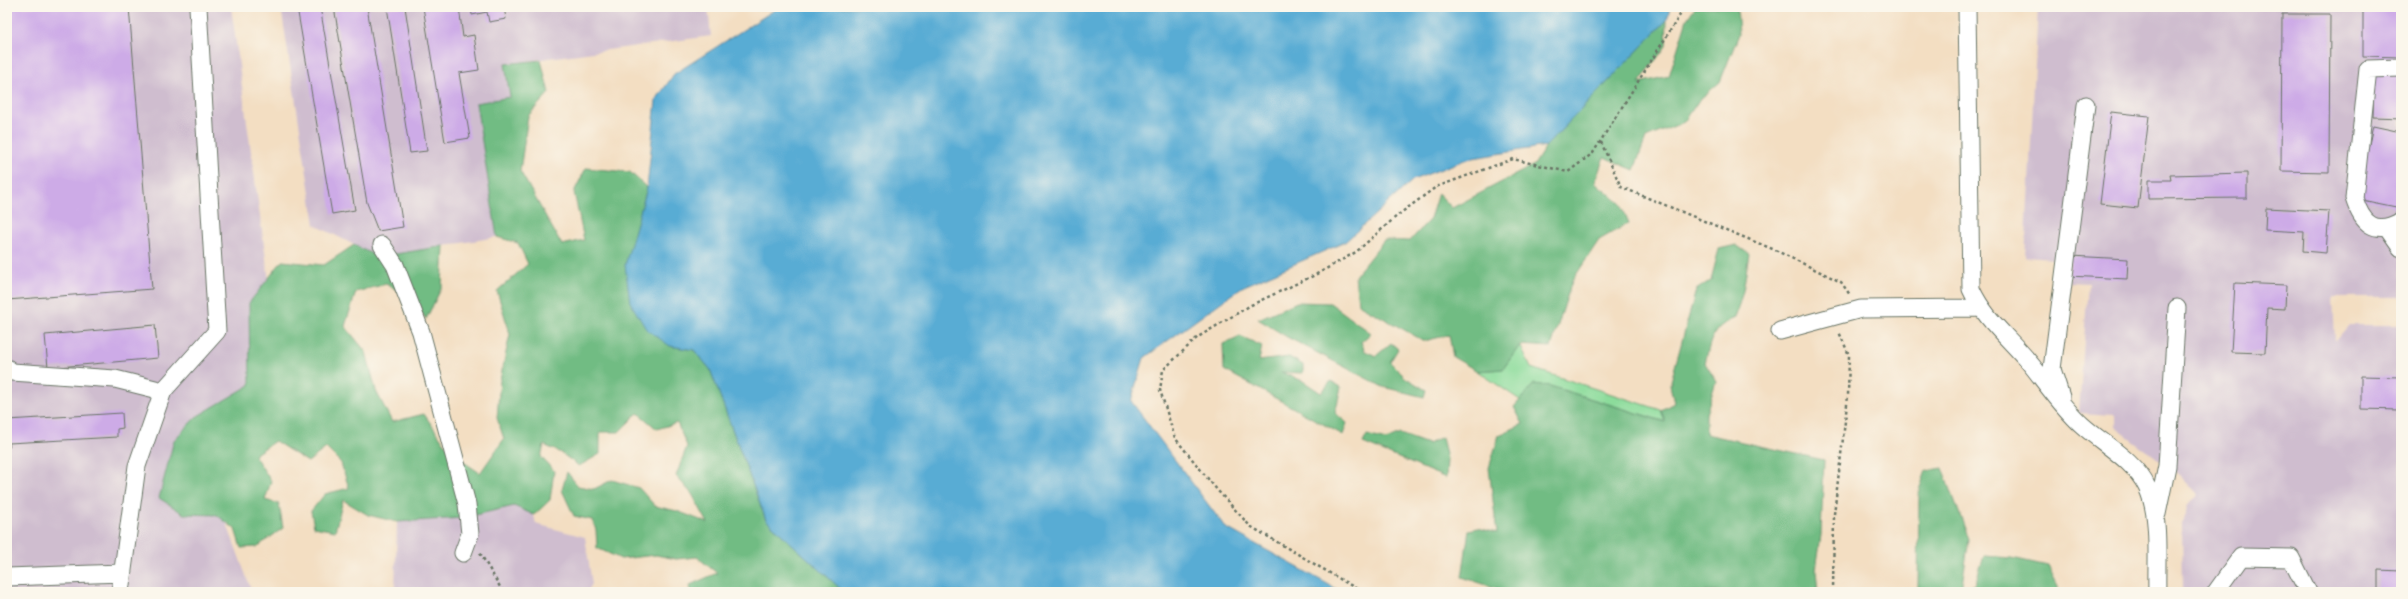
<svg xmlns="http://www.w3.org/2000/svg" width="2408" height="599" font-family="Vollkorn,serif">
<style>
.industrial{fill:#cfbdcf}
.green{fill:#8cdc9b;stroke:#568c68}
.forest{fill:#71bc83;stroke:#487c5c}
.water{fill:#58acd4;stroke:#3c7484}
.building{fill:#cdabe7}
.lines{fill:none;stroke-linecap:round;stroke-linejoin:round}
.minor-casing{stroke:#697566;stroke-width:19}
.path{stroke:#697566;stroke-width:2.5;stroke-dasharray:3 3;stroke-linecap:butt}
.minor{stroke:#fff;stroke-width:17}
</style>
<rect width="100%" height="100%" fill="#fbf7ec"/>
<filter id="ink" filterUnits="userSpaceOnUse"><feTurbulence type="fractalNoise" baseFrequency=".025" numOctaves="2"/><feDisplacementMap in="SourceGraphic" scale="8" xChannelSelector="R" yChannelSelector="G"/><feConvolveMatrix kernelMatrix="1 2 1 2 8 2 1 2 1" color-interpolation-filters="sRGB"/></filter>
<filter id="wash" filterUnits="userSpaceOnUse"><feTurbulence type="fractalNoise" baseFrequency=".012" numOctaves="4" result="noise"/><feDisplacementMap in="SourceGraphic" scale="16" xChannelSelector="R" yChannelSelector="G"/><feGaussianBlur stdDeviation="0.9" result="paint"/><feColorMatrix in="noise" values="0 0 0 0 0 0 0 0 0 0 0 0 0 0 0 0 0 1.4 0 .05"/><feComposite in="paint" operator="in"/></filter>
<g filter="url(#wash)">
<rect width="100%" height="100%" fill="#f3dec2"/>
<path class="industrial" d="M7,7h224l56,404 -78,64 43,117h-245z
M281,7h427l3,29 -206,28 5,33 -34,7 21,133 -119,20 -63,-32z
M2038,7h363v290h-68l2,44 14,-16h52v267h-218l-1,-70 6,-18 11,-9 -21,-21 -63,-47v-12l-36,-2 9,-130 -18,-1 1,-22 -46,-3z
M514,506l20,9 2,9 49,13 7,47 -5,8h-192l2,-70 65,-4z"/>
<path class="green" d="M1520,345l11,23 130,42 5,12 -116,-36 -16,-2 -14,16 -43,-29 26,-2z"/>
<path class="forest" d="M1695,7h42l2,27 -19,48 -21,18 -15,22 -38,16 -12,32 -30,-13 -9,25 26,22 8,19 -30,17 -27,41 -21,66 -31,-2 -17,24 -26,2 -24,-14 -4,-22 -25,6 -66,-37 -3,-28 29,-36 26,1 20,-22 8,-26 14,15 82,-43 12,-19 121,-126 -1,26 -27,37 30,-7 18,-57z
M541,60l8,33 -21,23 -8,55 42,74 22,-5 -10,-48 12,-24 44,4 17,16 -21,77 44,81 24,4 16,19 56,151 78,72h-153l-1,-7 27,-12 -20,-16 -21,2 -20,-4 -35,4 -24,-11 -1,-18 -4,-10 -18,-4 -12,-26 5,-18 11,14 16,3 18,-9 27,8 16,18 22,5 31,12 -16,-29 -16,-18 11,-30 -10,-23 -20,6 -19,-16 -19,19h-19v22l-21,12 -18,-13 -17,-8 -3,12 13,14 -4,29 -16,15 -20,-9 -52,12 -65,4 -29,-7 -25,-15 -8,31 -21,-4 -3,-16 14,-17 24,-6 -8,-25 -15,-15 -18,14 -33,-21 -21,14 17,26 -6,19 14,4 4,24 -26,19 -16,1 -6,-19 -18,-14 -33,-1 -25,-16 15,-58 22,-23 54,-32 -1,-82 33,-42 42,4 30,-20 24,12 66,-11 -2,41 -16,32 -18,-24 -22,-11 -30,8 -11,34 21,26 10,39 16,31 32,-8 28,40 28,19 24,-34 -7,-21 3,-38 10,-46 -13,-43 31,-27 -10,-21 -21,-6 -21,-134 34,-6 -5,-33z
M1736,245l13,9 -6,37 -8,27c-24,10 -24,22 -30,45l11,18 -10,33v20l118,26 -3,75 -5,35 2,22h-310l-46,-15 7,-47 9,-2 19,5 -8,-65 10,-33 24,-11 -9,-17 20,-23 16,2 115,36 -4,-12 13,-7 -4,-18 26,-95 15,-10 8,-31z
M1297,302l33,1 41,30 -10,9 4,9 11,5 15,-13 7,6 -8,13 16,16 20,12 -2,7 -41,-10 -96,-50 -29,-18z
M1240,336l22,10 -3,15 30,-4 14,8v8l-22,-1 22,9 18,12 10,-12 10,6 -6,26 12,10 -4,12 -119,-65 -1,-26z
M1400,434l28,10 14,-7 5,22 -1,19 -83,-35 4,-8 19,5z
M1943,468l26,72 -8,50 14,-6 9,-28 28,2 36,8 10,20v6h-140l1,-102 7,-19z"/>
<path class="water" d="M779,7h891l-3,13 -121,126 -79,13 -54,21 -68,62 -103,45 -98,71 -13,43 94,126 117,65h-498l-78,-72 -56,-151 -16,-19 -24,-4 -24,-17 -16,-27 -5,-37 22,-77 9,-88 18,-26z"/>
<g id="blocks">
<path class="building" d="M7,7h122l23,282 -145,11z
M297,7h23l35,203 -23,4z
M334,7h33l36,220 -25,4 -11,-28z
M387,7h18l22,144 -17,2z
M423,7h36l4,30 11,-2 5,35 -20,3 11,65 -25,4z
M471,7h33l2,12 -17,3 -2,-10 -15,3z
M2363,9h38v48l-38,-1z
M2282,14h48l-1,158 -48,-1z
M2374,73l27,1v44l-28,-1z
M2111,112l38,4 -11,92 -38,-4z
M2373,126l28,6v76l-44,-9z
M2247,173v25l-99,1v-19h23l-1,-5z
M2266,208l63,3 -3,42 -23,-2 1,-19 -39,-2z
M2070,256l58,3 -1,20 -58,-3z
M2235,283l51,2 -1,24 -18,-1 -2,45 -34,-1z
M155,325l3,33 -110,10 -3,-33z
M2361,376l39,1v33l-39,-1z
M122,413l1,15 -6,1v8l-108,6 1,4h-3v-27z
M2378,570l23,1v21h-23z"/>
</g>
</g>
<g filter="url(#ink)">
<use href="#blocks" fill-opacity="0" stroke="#697566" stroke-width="1"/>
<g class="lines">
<defs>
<path id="minor" d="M1967,7l4,282c15,33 41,51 62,78 16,20 30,41 49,58 21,19 53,36 65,62 14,29 9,73 10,105
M2401,68l-33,1 -14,129c8,26 21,38 47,23
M2387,228l14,20
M382,245l13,20 26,67 46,172 3,30 -7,19
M1780,331l81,-22 119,-1
M7,368l5,4 103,7 48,12
M2061,397l-9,-28 34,-264
M2157,514l10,-48 10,-158
M7,577l115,-4
M120,592l17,-126 26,-75 54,-60 -19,-324
M2216,592l25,-35 50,1 17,34"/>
</defs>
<use href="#minor" class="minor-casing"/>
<path class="path" d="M1601,142l20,45 154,63 66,32 9,13
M480,553l23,39
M1362,592l-112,-66 -32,-35 -43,-53 -15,-48 3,-20 35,-33 53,-32 64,-30 41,-23 42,-37 38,-28 77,-28 55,13 25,-19 92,-146
M1833,592l1,-78 14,-118 1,-41 -10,-23"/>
<use href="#minor" class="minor"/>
</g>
</g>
<rect width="2408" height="599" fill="none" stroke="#fbf7ec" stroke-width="24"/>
</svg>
